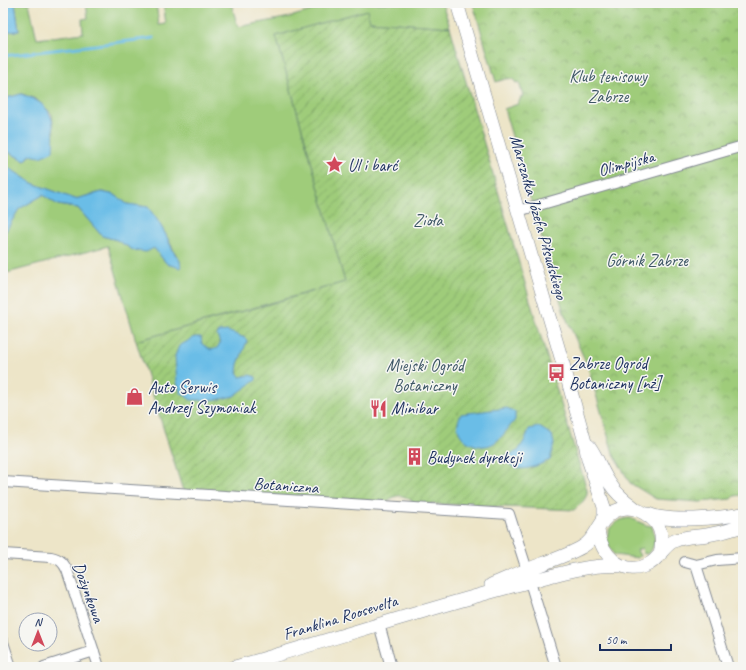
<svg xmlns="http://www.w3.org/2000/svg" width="746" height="670" font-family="Caveat,sans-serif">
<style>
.grass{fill:#9fcc7a;stroke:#5d7e6c}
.park{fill:url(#park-crowns);stroke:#5d7e6c}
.garden{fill:url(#garden-furrows);stroke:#5d7e6c}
.water{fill:#6bbde7;stroke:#4376a2}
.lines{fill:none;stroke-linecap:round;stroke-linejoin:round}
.stream{stroke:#6bbde7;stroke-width:3}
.minor-casing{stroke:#848a93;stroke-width:12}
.tertiary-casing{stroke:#848a93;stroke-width:14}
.minor{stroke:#fff;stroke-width:10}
.tertiary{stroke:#fff;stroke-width:13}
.labels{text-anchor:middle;stroke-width:3;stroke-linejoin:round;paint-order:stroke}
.park-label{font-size:17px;fill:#3c5665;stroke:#f6f6f2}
.street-label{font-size:17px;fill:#1b2f5e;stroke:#f6f6f2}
.poi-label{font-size:17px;fill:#1b2f5e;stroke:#f6f6f2;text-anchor:start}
</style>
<defs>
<pattern id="park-crowns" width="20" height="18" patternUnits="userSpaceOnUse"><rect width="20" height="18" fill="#9fcc7a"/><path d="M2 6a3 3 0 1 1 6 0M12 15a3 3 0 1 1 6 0" fill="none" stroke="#81a667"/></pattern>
<pattern id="garden-furrows" width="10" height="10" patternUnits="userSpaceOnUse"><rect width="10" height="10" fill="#9fcc7a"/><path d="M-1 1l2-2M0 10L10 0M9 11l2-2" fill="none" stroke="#81a667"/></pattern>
</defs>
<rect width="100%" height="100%" fill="#f6f6f2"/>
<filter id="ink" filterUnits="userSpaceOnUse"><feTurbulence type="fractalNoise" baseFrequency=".025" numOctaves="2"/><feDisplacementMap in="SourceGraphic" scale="8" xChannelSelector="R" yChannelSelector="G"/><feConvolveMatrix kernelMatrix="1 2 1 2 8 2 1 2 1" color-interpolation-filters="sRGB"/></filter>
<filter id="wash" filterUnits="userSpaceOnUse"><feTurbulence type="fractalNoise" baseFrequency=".012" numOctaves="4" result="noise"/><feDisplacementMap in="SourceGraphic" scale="16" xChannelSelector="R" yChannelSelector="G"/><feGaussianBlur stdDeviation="0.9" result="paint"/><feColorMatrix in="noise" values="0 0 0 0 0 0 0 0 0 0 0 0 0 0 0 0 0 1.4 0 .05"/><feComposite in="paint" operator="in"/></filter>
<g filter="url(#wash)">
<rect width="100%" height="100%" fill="#ede5c8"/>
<path class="grass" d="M15,3h14l8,36 46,-6 -1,-14 6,-1 -2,-15h70l3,22 7,-1 -3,-21h68l7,24 52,-10 47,-14h105l8,24 -81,-6 -2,-11 -91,26 69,246 -209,59 -28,-95 -105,28v-38l16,-27 24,-14 15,10 20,3 24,28 15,4 16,10 21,-2 13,16 13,-3c-6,-9 -9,-17 -14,-26 -5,-10 -12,-19 -18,-28l-21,-3 -12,-9 -13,-3 -27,7 -43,-16 -29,-19v-15l22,12 29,-28 -2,-19 -16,-15 -14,-5 -19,5v-67l16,-1z
M630,518l16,7 6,1c3,10 5,21 -5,28l-4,-1 -1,-5 -5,2 3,6 -2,2 -24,-3c-2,-4 -4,-7 -6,-12 -4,-15 9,-24 22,-25z"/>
<path class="park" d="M474,3h269v492l-9,1 -3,3 -31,3 -44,-3 -26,-16 -17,-30 -25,-86 -24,-54 -60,-204 14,-5 3,-7 2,-1 -4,-14 -3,1c-4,-8 -13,-3 -20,-1l-23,-78z"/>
<path class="garden" d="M367,10l3,11 80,6 84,287 53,176c1,9 -7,14 -13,20l-159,-7c-13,-9 -16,-10 -29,-1l-203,-11 -47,-150 130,-36 79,-23 -69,-246z"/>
<path class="water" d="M3,3h12l4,28 -16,1z
M21,94c33,11 34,25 32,57l-13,6 -10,-2 -5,6 -22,-12v-50z
M3,164l29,19 43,16 27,-7 13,3 12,9 21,3 10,14 8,14 7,16 7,10 1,7 -14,-4 -13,-16 -8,4 -13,-2 -16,-10 -15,-4 -24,-28 -20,-3 -15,-10 -24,14 -16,27z
M227,331l18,7 2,3 -9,23 -1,8 3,5 10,-2 6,2v3l-22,16 -18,4h-25l-10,-7 -4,-10 -2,-27 4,-10 16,-9h6l1,7 9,6 6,-2 3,-5 -3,-8 2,-3z
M507,408l8,4v8c-6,7 -13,18 -21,23 -12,8 -33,0 -36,-14 -1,-5 1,-11 3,-15z
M539,427l13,8 2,9 -4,16c-18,8 -34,16 -47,-3l15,-6 8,-13 3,-9z"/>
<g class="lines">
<path class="stream" d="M3,56l151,-18"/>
</g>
</g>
<g filter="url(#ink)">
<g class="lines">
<defs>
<path id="minor" d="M518,211l225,-65
M3,482l506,32 18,56
M3,554l48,3c9,2 12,5 16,13l32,97
M685,562l11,3 32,102
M696,565l21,-5 26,-2
M530,582l26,85
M379,624l12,43
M3,642l8,25
M44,667l50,-16"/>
<path id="tertiary" d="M457,3l111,378 17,61 3,17 16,48v8l-2,8
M589,446c9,12 13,27 22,39 6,10 16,17 25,24
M648,514c20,9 72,4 95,0
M598,530c2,25 26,48 51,34 11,-6 14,-18 25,-23 11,-5 22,-4 33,-6 12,-2 24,-5 36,-9
M491,585c17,-7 34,-15 51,-21 14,-5 28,-10 40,-17 11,-6 14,-17 21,-26 14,-17 32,-16 48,-3 12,9 12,23 9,37
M235,667c91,-26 182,-55 274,-80 37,-9 76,-24 115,-21"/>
</defs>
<use href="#minor" class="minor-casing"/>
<use href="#tertiary" class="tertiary-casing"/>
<use href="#minor" class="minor"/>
<use href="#tertiary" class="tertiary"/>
</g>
</g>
<defs>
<symbol id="sight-bare" viewBox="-9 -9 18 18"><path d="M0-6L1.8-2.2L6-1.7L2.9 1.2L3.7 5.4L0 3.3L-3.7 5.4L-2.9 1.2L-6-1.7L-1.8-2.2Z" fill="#d1495b" stroke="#f6f6f2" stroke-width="2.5" paint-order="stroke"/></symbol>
<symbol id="bus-bare" viewBox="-9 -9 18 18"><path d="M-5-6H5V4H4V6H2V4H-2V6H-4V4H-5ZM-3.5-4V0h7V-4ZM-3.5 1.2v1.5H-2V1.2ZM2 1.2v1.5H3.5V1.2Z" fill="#d1495b" stroke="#f6f6f2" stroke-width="2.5" paint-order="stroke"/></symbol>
<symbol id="shop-bare" viewBox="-9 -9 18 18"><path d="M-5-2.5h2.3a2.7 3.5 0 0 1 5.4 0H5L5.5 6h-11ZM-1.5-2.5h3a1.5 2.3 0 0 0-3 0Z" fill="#d1495b" stroke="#f6f6f2" stroke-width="2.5" paint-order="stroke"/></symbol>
<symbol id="restaurant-bare" viewBox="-9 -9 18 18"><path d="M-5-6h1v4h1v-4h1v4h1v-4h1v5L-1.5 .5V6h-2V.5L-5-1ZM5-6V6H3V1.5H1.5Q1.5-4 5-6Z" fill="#d1495b" stroke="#f6f6f2" stroke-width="2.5" paint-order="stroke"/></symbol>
<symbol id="building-bare" viewBox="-9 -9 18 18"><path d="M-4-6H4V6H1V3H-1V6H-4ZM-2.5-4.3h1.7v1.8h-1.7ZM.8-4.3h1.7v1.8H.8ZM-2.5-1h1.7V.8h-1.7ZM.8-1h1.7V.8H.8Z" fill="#d1495b" stroke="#f6f6f2" stroke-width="2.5" paint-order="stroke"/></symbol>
</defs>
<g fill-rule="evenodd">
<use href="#sight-bare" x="322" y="152" width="25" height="25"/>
<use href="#bus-bare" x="544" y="360" width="25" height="25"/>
<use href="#shop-bare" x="122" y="384" width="25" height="25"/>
<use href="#restaurant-bare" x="366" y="396" width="25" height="25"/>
<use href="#building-bare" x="402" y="444" width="25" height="25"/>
</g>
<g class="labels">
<g class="park-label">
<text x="608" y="82">Klub tenisowy<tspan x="608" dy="20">Zabrze</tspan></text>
<text x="428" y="226">Zioła</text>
<text x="647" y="266">Górnik Zabrze</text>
<text x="425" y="371">Miejski Ogród<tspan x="425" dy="20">Botaniczny</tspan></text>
</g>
<g class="street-label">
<text transform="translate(626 163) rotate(-15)" y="6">Olimpijska</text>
<text transform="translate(539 217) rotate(74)" y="6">Marszałka Józefa Piłsudskiego</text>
<text transform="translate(286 485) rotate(4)" y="6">Botaniczna</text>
<text transform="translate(89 592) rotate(70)" y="6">Dożynkowa</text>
<text transform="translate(340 617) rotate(-17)" y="6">Franklina Roosevelta</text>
</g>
<g class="poi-label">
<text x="348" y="171">Ul i barć</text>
<text x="569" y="369">Zabrze Ogród<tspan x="569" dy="20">Botaniczny [nż]</tspan></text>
<text x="148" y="393">Auto Serwis<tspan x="148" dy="20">Andrzej Szymoniak</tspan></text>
<text x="391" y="414">Minibar</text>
<text x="427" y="463">Budynek dyrekcji</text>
</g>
</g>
<rect width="746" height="670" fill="none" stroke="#f6f6f2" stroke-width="16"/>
<g transform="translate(38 632)"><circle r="19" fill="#f6f6f2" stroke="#9ea6b7"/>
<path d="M0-3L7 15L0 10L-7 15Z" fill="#d1495b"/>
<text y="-6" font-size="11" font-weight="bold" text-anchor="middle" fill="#1b2f5e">N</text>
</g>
<path d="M600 644v6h71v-6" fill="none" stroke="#1b2f5e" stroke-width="2"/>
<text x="606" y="644" font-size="12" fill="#1b2f5e" stroke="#f6f6f2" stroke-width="3" paint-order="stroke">50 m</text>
</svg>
